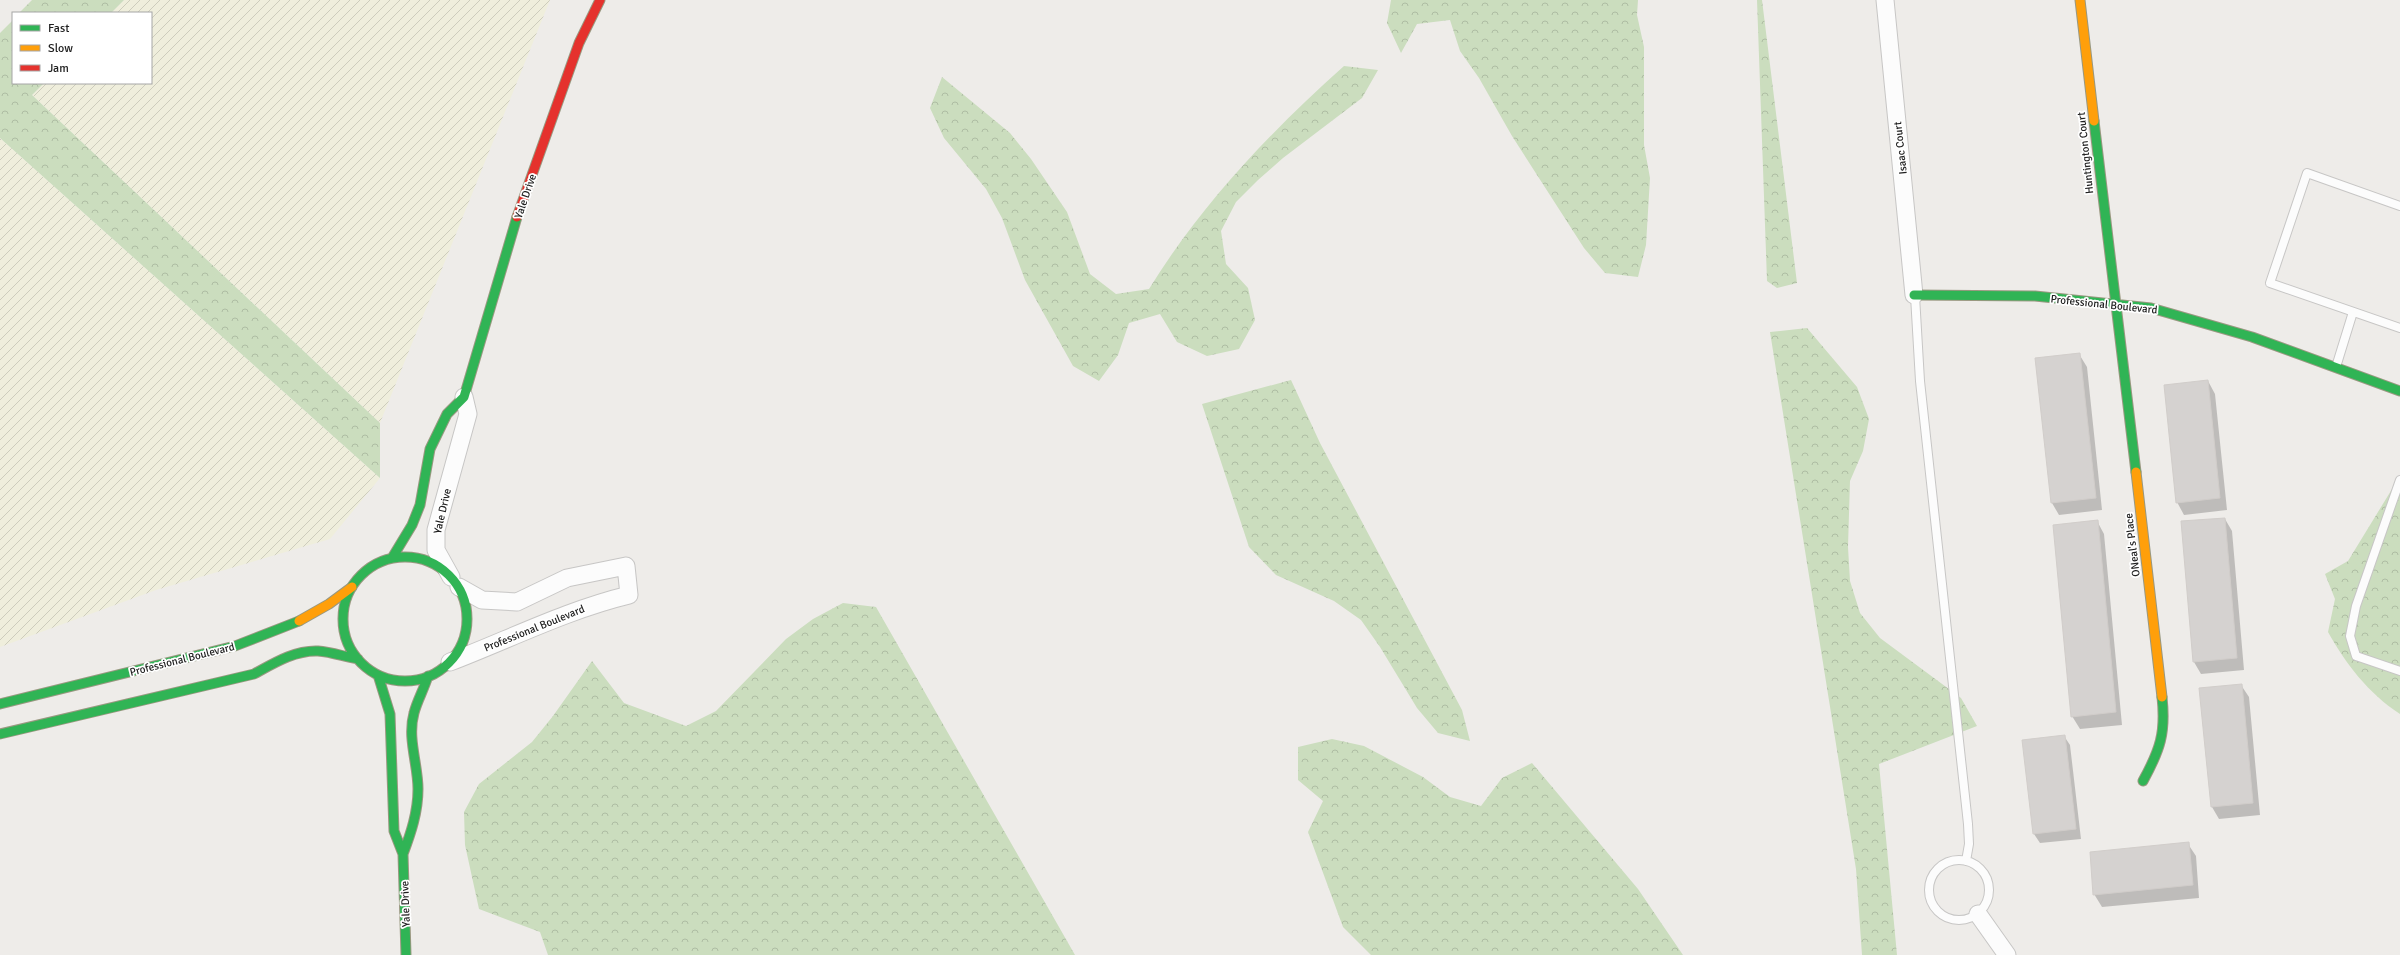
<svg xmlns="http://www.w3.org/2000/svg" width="2400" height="955" font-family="Signika,sans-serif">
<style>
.farmland{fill:url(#farmland-furrows)}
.forest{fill:url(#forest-crowns)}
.shadow{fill:#0003}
.building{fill:#d5d2d0;stroke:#d1cdca}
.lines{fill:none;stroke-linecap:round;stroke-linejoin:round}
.lane-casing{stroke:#c7c6c5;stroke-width:10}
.street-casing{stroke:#c7c6c5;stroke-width:19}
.fast-casing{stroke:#999880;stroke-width:11}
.slow-casing{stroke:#999880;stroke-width:11}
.jam-casing{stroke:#999880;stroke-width:11}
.lane{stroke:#fcfcfc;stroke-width:8}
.street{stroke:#fcfcfc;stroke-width:17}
.fast{stroke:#30b455;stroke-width:9}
.slow{stroke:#ff9f0a;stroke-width:9}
.jam{stroke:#e5322d;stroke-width:9}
.labels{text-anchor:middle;stroke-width:3.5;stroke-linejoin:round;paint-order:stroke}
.street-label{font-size:11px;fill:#202020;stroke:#fff}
</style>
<defs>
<pattern id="farmland-furrows" width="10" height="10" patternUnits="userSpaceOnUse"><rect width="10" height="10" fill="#efeedc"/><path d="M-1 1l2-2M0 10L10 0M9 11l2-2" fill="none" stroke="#cdccbc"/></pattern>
<pattern id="forest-crowns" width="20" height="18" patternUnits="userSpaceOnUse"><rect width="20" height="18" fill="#cbddbe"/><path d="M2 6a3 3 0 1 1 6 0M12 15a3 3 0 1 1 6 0" fill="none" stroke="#aebda3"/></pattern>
</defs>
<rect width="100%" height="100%" fill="#eeece9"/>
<path class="farmland" d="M124,0h426l-170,423 -348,-328 12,-12h107v-70h-40z
M0,138l380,340 -50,61 -174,51 -156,57z"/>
<path class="forest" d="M32,0h92l-13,13h-92z
M1391,0h247l-1,15 7,32v98l6,33 -4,67 -8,32 -33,-4 -21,-25 -72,-112 -33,-58 -19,-27 -10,-31 -33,4 -16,29 -14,-30z
M1757,0h5l35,283 -20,5 -10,-7z
M13,20v63h31l-12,12 348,328v55l-380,-340v-105z
M1344,66l34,4 -16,28 -79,60 -25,22 -22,22 -15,29 5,33 22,24 7,32 -16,29 -32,7 -30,-14 -17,-28 -31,9 -11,32 -19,26 -26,-15 -48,-86 -23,-62 -16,-29 -42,-51 -14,-30 12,-31 68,56 21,26 36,53 23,62 26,20 33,-5c51,-83 122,-158 195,-223z
M1807,328l50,59 12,32 -6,32 -13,30 -2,66 2,34 10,32 20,25 81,60 16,28 -98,38 18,191h-35l-6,-86 -86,-537z
M1291,380l29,63 142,267 8,31 -32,-8 -21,-25 -37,-61 -19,-27 -27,-19 -58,-26 -27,-28 -47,-143z
M2400,476v238c-31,-20 -55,-51 -72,-82l7,-33 -10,-25 23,-13z
M843,603l33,4 199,348h-527l-8,-23 -61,-23 -14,-64 -1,-33 15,-28 53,-42 21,-26 39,-55 32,42 62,23 30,-15 70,-72 27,-20z
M1332,739l32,7 59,31 27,20 31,9 21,-28 30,-15 106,126 45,66h-312l-28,-28 -35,-95 15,-31 -25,-21v-33z"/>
<path class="shadow" d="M2079,354l8,13 15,143 -43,5 -7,-12z
M2208,381l7,13 12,116 -43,5 -7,-13z
M2225,519l7,12 12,139 -43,4 -7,-12z
M2097,521l7,13 18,191 -42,4 -8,-13z
M2241,685l8,12 11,118 -41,4 -7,-12z
M2064,736l6,9 11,94 -41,4 -6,-9z
M2188,844l8,12 3,42 -97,9 -8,-13z"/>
<path class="building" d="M2080,353l16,145 -45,5 -16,-145z
M2208,380l12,118 -44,5 -12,-118z
M2225,518l12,140 -44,4 -12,-141z
M2098,520l18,192 -45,5 -18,-192z
M2242,684l11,119 -42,4 -12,-119z
M2065,735l11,94 -43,5 -11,-94z
M2189,842l4,43 -100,10 -3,-43z"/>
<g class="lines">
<defs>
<path id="lane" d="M2400,206l-93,-33 -37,110 130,45
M1915,296l5,85 48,443 1,20 -3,17
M2336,367l17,-55
M2400,480l-44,126 -6,30 6,20 44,15
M1929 890a30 30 0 1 1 60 0a30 30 0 1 1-60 0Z"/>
<path id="street" d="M1885,0l29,295
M451,577l-15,-27v-20l32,-116 -4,-17
M450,662c60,-23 117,-52 179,-67l-3,-29 -59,12 -50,24 -35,-2 -23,-13
M1978,914l29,41"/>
<path id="fast" d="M2094,121l42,351
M1914,295l121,1 116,12 101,29 148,54
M343 619a62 62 0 1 1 124 0a62 62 0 1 1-124 0Z
M392,558l20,-33 8,-20 10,-56 17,-35 17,-17 53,-180
M378,675l12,39 4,117 9,23 3,101
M0,704l235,-58 64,-25
M0,734l254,-60c20,-11 41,-24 64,-23 14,1 27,6 40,8
M2143,781c17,-31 23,-48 19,-84
M403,854c8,-21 15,-42 15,-65 0,-25 -11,-51 -4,-76 3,-12 10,-24 14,-37"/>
<path id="slow" d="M2080,0l14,121
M2136,472l26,225
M299,621l30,-17 23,-17"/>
<path id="jam" d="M517,217l62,-174 21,-43"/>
</defs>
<use href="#lane" class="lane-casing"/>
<use href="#street" class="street-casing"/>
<use href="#fast" class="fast-casing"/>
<use href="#slow" class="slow-casing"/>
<use href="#jam" class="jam-casing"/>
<use href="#lane" class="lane"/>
<use href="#street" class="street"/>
<use href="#fast" class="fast"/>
<use href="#slow" class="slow"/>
<use href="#jam" class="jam"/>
</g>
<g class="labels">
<g class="street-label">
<text transform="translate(1900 148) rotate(-96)" y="4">Isaac Court</text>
<text transform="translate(2085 153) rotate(-96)" y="4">Huntington Court</text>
<text transform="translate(525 196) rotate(-71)" y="4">Yale Drive</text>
<text transform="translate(2104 304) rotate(6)" y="4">Professional Boulevard</text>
<text transform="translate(442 511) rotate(-77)" y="4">Yale Drive</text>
<text transform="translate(2132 545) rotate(-97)" y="4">ONeal's Place</text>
<text transform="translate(534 628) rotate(-22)" y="4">Professional Boulevard</text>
<text transform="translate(182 659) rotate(-14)" y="4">Professional Boulevard</text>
<text transform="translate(405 904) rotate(-92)" y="4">Yale Drive</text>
</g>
</g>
<rect x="12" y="12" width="140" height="72" fill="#ffffff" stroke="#a6a6a6"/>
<rect x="20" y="25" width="20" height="6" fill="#30b455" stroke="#a6a6a6"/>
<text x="48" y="32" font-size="12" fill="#202020">Fast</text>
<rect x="20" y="45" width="20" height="6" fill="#ff9f0a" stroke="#a6a6a6"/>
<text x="48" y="52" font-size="12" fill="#202020">Slow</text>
<rect x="20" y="65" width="20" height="6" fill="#e5322d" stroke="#a6a6a6"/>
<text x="48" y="72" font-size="12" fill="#202020">Jam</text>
</svg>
